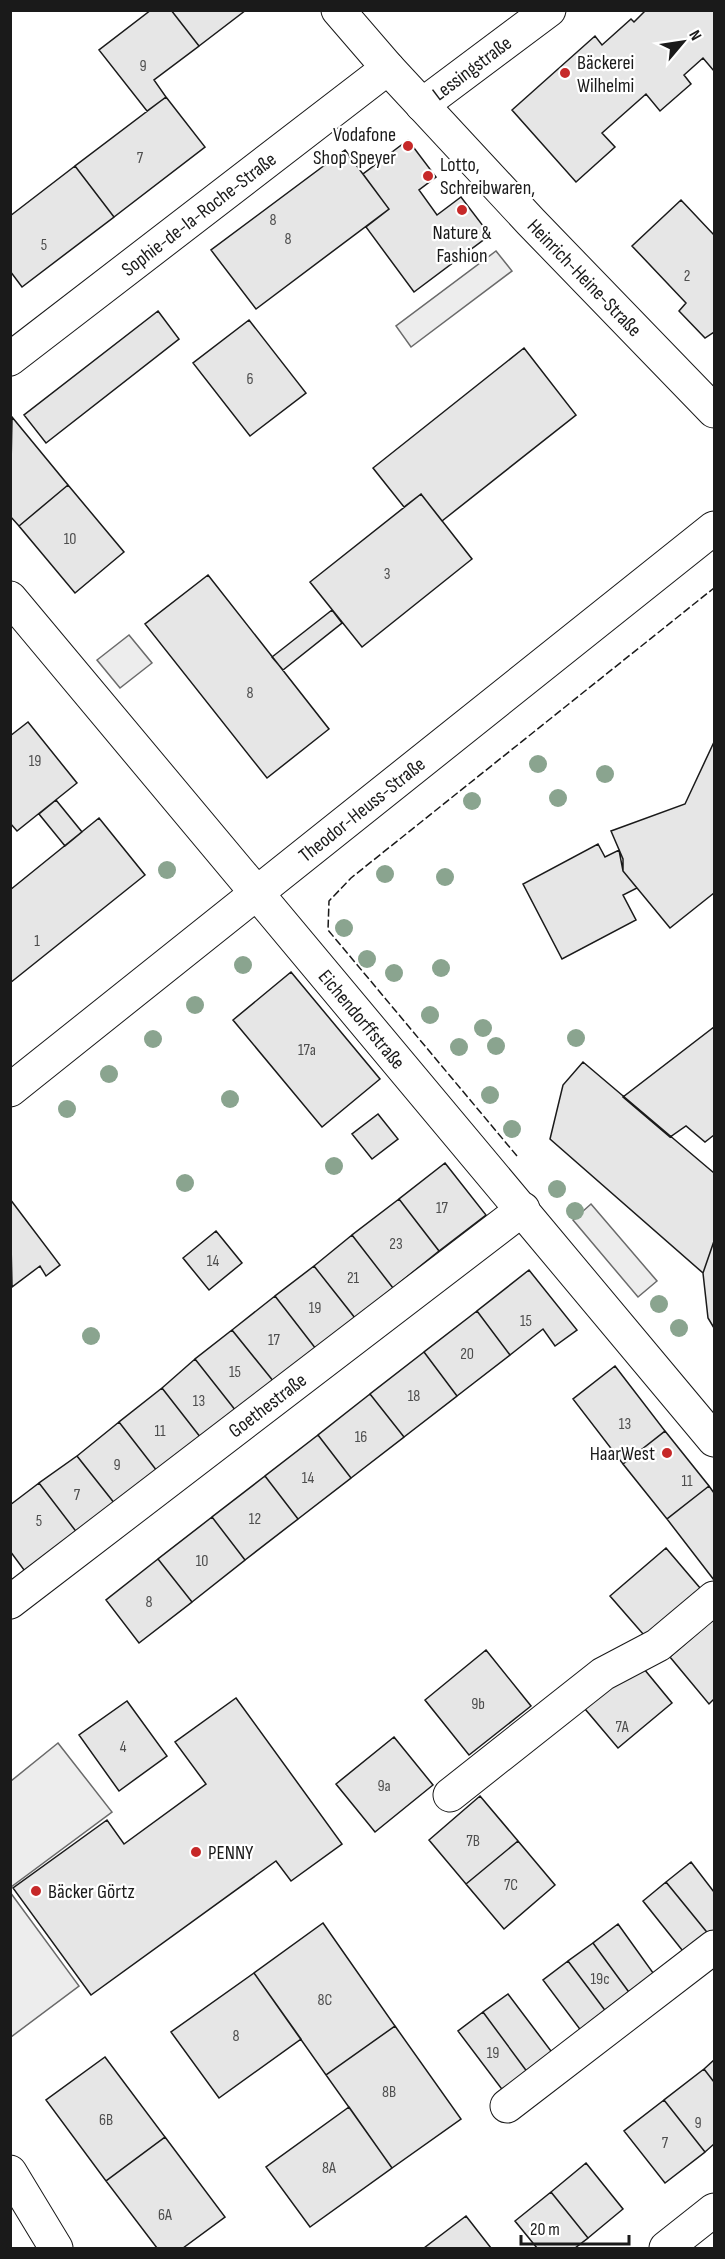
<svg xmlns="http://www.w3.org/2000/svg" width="725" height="2259" font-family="'Sofia Sans Condensed',sans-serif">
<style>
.parking{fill:#ededed;stroke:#6a6a6a;stroke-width:1.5}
.building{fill:#e6e6e6;stroke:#1a1a1a;stroke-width:1.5}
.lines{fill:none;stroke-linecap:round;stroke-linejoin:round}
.minor-casing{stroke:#1a1a1a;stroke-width:35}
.major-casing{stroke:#1a1a1a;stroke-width:35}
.minor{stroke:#fff;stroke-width:33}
.major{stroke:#fff;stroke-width:33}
.fence{stroke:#1a1a1a;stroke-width:1.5;stroke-dasharray:8 3;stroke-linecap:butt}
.tree{fill:#8aa48f}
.poi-dot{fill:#c62828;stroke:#fff;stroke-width:2}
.labels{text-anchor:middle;stroke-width:4.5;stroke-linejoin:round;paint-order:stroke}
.number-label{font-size:16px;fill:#4d4d4d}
.poi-label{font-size:20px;fill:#1a1a1a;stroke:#fff;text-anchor:start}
.street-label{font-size:20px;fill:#1a1a1a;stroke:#fff}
</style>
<rect width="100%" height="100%" fill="#fff"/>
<path class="parking" d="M496,251l16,20 -101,76 -15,-21z
M129,635l23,28 -32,25 -23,-28z
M591,1204l66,77 -19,16 -65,-77z
M58,1743l54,69 -101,75v-106z
M10,1892l69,94 -68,51h-1z"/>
<path class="building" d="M151,10h20l28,36 -45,34 12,17 -19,14 -48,-61z
M171,10h75l-47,36z
M646,10h68v61l-11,-13 -19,17 7,9 -31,27 -14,-17 -44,39 13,14 -39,35 -64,-72 83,-74 7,9 29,-26 3,3z
M166,97l39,50 -91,70 -39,-51z
M408,140l28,37 -17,13 18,25 24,-18 29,38 -76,57 -48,-65 23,-18 -26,-35z
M345,150l44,59 -133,100 -45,-59z
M75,166l39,51 -92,70 -12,-16v-55z
M681,200l33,35v97l-9,6 -26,-27 7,-8 -54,-57z
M158,311l21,28 -133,104 -22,-28z
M249,320l57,73 -56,43 -57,-73z
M524,348l52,67 -134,106 -21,-27 -17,13 -31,-39z
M12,417l56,68 -49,41 -9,-10z
M68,485l56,67 -49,41 -56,-67z
M421,494l51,65 -110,88 -52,-65z
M208,575l121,154 -62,49 -122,-154z
M332,610l10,13 -59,47 -11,-13z
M28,722l49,61 -60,48 -7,-8v-87z
M714,742v151l-44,35 -47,-57v-12l-12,-28 74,-27z
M56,800l26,32 -17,14 -26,-32z
M99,818l46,57 -135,108v-93z
M598,844l7,13 14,-7 4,21 14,17 -14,7 13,25 -74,39 -39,-75z
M291,972l89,107 -58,48 -89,-107z
M714,1027v108l-9,7 -19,-16 -16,11 -47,-40z
M583,1062l131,111v68l-11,32 -153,-134 13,-54z
M378,1114l20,25 -26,20 -20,-25z
M445,1163l41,52 -47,36 -40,-52z
M10,1199l50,66 -14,11 -6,-10 -28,21z
M399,1199l40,52 -46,37 -41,-53z
M216,1231l26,32 -33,27 -26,-32z
M352,1235l41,53 -38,30 -41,-52z
M714,1241v87l-6,-10 -5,-45z
M314,1266l41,52 -39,31 -41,-53z
M529,1270l48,60 -22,16 -12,-17 -33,26 -33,-44z
M275,1296l41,53 -42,33 -42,-52z
M477,1311l33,44 -53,41 -33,-44z
M232,1330l42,52 -38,29 -41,-52z
M424,1352l33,44 -53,41 -34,-43z
M195,1359l41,52 -35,27 -39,-50z
M615,1366l50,65 -42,33 -50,-65z
M162,1388l39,50 -44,33 -38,-49z
M370,1394l34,43 -53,41 -33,-43z
M119,1422l38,49 -42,33 -38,-48z
M665,1431l44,55 -42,33 -44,-55z
M318,1435l33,43 -53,41 -33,-43z
M77,1456l38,48 -37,30 -39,-51z
M265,1476l33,43 -53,41 -33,-43z
M39,1483l39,51 -51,40 -17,-23v-46z
M709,1486l5,7v87l-47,-61z
M212,1517l33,43 -53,42 -34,-43z
M666,1548l40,47 -56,47 -40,-46z
M158,1559l34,43 -53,41 -33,-43z
M714,1619v80l-5,5 -39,-47z
M486,1650l45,56 -62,49 -44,-55z
M635,1658l37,45 -54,45 -38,-45z
M236,1698l106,146 -51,37 -15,-20 -185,134 -78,-107 94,-68 17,24 82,-60 -31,-42z
M127,1701l40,55 -48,35 -40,-56z
M394,1737l39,48 -58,47 -39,-48z
M480,1796l38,45 -52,43 -37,-44z
M518,1841l37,44 -51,44 -38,-45z
M691,1862l23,30v41l-4,3 -44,-54z
M666,1882l44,54 -24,19 -43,-54z
M323,1923l72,103 -69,49 -72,-102z
M618,1924l38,53 -25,18 -38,-52z
M593,1943l38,52 -24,18 -39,-52z
M568,1961l39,52 -25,19 -39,-52z
M254,1973l47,66 -82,59 -48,-66z
M508,1994l46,61 -26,18 -45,-61z
M483,2012l45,61 -24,19 -46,-61z
M395,2026l66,93 -69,49 -66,-93z
M105,2057l60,80 -59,44 -60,-81z
M714,2060v22l-10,-13z
M704,2069l10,13v62l-9,8 -41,-52z
M664,2100l41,52 -40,31 -41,-52z
M349,2107l43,61 -82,59 -44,-60z
M165,2137l60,80 -42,31h-26l-51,-67z
M586,2163l37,46 -35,29 -37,-46z
M551,2192l37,46 -13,10h-38l-22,-27z
M466,2216l25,32h-67z"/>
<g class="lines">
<defs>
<g id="minor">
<path id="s1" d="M338,10l50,58 143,154 183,189"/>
<path id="s2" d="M422,105l127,-95"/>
<path id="s3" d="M10,359l378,-291"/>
<path id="s4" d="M10,598l704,842"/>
<path id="s5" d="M10,1602l513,-393"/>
<path d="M450,1795l153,-121 55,-29 56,-47"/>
<path d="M507,2106l207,-159"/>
<path d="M666,2248l48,-38"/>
</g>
<g id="major">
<path id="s6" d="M10,1090l704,-562"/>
<path d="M10,2172l46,76"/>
</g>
</defs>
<use href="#minor" class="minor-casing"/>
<use href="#major" class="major-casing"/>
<use href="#minor" class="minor"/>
<use href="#major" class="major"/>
<path class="fence" d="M517,1156l-189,-226 1,-29 22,-23 363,-290"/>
</g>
<g class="tree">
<circle cx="538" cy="764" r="9"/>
<circle cx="605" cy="774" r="9"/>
<circle cx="558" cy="798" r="9"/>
<circle cx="472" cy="801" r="9"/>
<circle cx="167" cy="870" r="9"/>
<circle cx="385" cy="874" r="9"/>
<circle cx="445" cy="877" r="9"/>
<circle cx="344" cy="928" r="9"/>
<circle cx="367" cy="959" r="9"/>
<circle cx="243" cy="965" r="9"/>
<circle cx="441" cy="968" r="9"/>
<circle cx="394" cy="973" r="9"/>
<circle cx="195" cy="1005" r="9"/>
<circle cx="430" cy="1015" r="9"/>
<circle cx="483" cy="1028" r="9"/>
<circle cx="576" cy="1038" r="9"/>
<circle cx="153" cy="1039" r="9"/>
<circle cx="496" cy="1046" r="9"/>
<circle cx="459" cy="1047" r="9"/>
<circle cx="109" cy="1074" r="9"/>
<circle cx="490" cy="1095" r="9"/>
<circle cx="230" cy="1099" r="9"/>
<circle cx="67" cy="1109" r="9"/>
<circle cx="512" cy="1129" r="9"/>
<circle cx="334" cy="1166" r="9"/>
<circle cx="185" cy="1183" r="9"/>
<circle cx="557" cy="1189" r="9"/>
<circle cx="575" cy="1211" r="9"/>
<circle cx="659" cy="1304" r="9"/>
<circle cx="679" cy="1328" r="9"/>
<circle cx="91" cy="1336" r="9"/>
</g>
<g class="poi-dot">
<circle cx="565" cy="73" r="6"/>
<circle cx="408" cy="146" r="6"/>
<circle cx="428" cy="176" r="6"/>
<circle cx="462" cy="210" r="6"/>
<circle cx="667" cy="1453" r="6"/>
<circle cx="196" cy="1852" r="6"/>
<circle cx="36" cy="1891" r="6"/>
</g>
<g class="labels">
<g class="number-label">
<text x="143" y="71">9</text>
<text x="140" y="163">7</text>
<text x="273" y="225">8</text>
<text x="288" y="244">8</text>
<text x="44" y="250">5</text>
<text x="687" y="281">2</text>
<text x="250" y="384">6</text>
<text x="70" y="544">10</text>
<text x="387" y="579">3</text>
<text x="250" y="698">8</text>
<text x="35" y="766">19</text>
<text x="37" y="946">1</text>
<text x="307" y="1055">17a</text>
<text x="442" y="1213">17</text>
<text x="396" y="1249">23</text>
<text x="213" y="1266">14</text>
<text x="353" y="1283">21</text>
<text x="315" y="1313">19</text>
<text x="526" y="1326">15</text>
<text x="274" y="1345">17</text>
<text x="467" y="1359">20</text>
<text x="235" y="1377">15</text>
<text x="414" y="1401">18</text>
<text x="199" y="1406">13</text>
<text x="625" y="1429">13</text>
<text x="160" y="1436">11</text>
<text x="361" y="1442">16</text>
<text x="117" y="1470">9</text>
<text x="308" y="1483">14</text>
<text x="687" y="1486">11</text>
<text x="77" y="1500">7</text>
<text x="255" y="1524">12</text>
<text x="39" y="1526">5</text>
<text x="202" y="1566">10</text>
<text x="149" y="1607">8</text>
<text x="478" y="1709">9b</text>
<text x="622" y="1732">7A</text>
<text x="123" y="1752">4</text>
<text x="384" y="1791">9a</text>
<text x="473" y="1846">7B</text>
<text x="511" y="1890">7C</text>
<text x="600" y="1984">19c</text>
<text x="325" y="2005">8C</text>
<text x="236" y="2041">8</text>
<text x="493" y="2058">19</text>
<text x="389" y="2097">8B</text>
<text x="106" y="2125">6B</text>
<text x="698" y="2128">9</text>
<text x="665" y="2148">7</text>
<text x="329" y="2173">8A</text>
<text x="165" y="2220">6A</text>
</g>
<g class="poi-label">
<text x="577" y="69">Bäckerei<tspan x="577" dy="23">Wilhelmi</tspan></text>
<text x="396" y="141" text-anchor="end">Vodafone<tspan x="396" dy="23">Shop Speyer</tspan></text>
<text x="440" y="171">Lotto,<tspan x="440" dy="23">Schreibwaren,</tspan></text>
<text x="462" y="239" text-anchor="middle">Nature &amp;<tspan x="462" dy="23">Fashion</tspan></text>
<text x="655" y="1460" text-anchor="end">HaarWest</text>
<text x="208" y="1859">PENNY</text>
<text x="48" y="1898">Bäcker Görtz</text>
</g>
<g class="street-label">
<text dy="7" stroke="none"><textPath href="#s2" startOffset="62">Lessingstraße</textPath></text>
<text dy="7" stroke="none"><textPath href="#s3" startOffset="238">Sophie-de-la-Roche-Straße</textPath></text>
<text dy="7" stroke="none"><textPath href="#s1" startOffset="364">Heinrich-Heine-Straße</textPath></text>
<text dy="7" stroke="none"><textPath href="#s6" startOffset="450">Theodor-Heuss-Straße</textPath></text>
<text dy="7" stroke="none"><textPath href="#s4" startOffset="549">Eichendorffstraße</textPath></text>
<text dy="7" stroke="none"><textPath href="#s5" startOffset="324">Goethestraße</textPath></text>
</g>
</g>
<rect width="725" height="2259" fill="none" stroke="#1a1a1a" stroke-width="24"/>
<g transform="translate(683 42) rotate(61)" stroke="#ffffff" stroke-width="4.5" paint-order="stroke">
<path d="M0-4.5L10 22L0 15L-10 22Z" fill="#1a1a1a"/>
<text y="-9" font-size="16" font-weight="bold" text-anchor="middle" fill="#1a1a1a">N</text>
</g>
<path d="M521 2235v9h108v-9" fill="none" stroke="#1a1a1a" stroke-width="3"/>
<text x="530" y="2235" font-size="18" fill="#1a1a1a" stroke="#ffffff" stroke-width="4.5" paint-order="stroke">20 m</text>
</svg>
